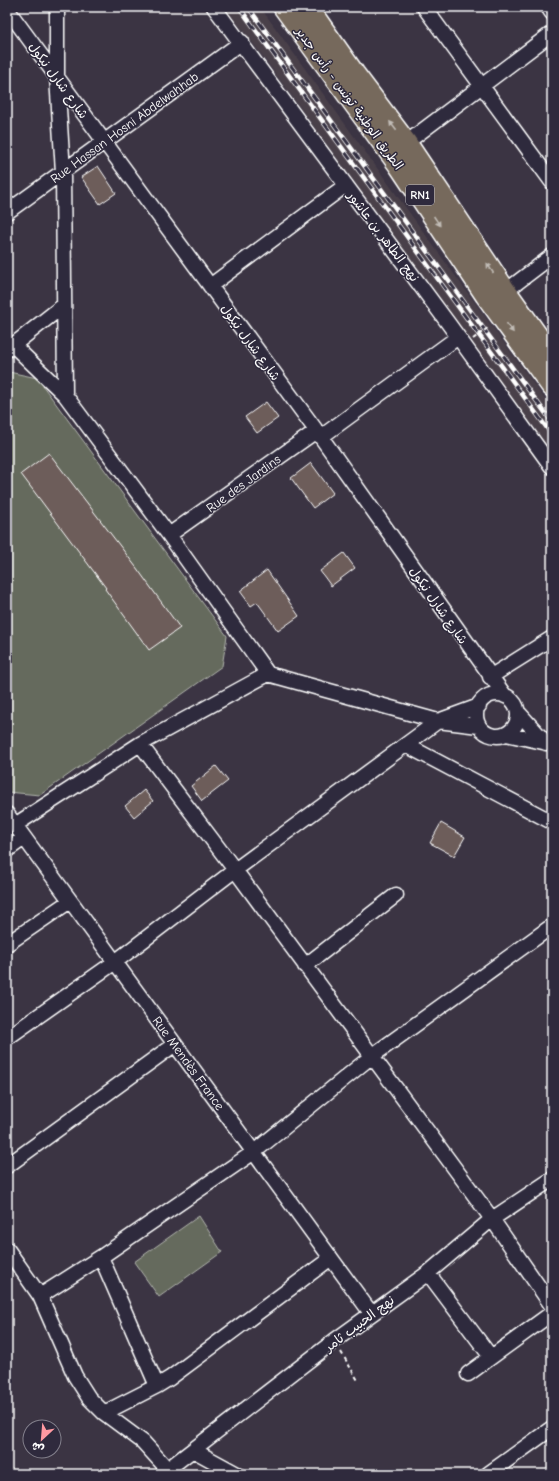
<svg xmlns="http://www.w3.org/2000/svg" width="559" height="1481" font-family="'Comic Neue','Playpen Sans Arabic',sans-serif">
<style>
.built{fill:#4a404a}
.green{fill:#656b5d;stroke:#b2b5ae}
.building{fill:#6d5d5a;stroke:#fff}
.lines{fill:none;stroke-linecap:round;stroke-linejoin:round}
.minor-casing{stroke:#fff;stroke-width:17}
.highway-casing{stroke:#fff;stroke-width:24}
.path{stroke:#fff;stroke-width:2;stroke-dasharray:4 3;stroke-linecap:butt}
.minor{stroke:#2f2a3d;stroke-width:14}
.highway{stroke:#76695c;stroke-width:21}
.rail-casing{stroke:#fff;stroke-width:4.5}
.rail{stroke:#2f2a3d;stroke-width:3;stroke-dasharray:9;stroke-linecap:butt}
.path-bridge{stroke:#fff;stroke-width:2;stroke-dasharray:4 3;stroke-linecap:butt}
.oneway{fill:#c1bcb6}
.labels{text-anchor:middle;stroke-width:3;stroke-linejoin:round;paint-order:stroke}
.shield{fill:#2f2a3d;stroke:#c1bfc5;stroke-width:1}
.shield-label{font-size:12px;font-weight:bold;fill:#fff}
.street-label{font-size:13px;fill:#fff;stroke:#2f2a3d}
</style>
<rect width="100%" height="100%" fill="#3b3443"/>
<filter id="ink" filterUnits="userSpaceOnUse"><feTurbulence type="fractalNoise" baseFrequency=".025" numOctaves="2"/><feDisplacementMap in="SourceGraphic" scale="8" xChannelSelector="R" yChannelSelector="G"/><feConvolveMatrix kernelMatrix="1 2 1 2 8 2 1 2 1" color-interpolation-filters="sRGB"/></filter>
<g filter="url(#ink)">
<path class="built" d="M224,7h36l292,402v43l-305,-417z"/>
<path class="green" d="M9,372l28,6 190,258 -5,30 -182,129 -33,-3v-419z
M199,1216l23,36 -63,45 -25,-35z"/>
<path class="building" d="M98,166l18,27 -16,11 -19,-27z
M266,402l12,16 -21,15 -12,-16z
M49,453l87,114 44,61 -31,22 -44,-61 1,-1 -85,-114z
M311,463l22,30 -20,15 -22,-30z
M344,553l11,15 -24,18 -11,-15z
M267,570l32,46 -21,15 -21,-29 -6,4 -11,-15z
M216,766l12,15 -26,20 -11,-15z
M144,790l9,11 -19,16 -9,-11z
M441,823l24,14 -11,19 -24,-13z"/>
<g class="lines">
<defs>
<path id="minor" d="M57,7v70l6,95 2,223
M214,7l234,316 104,144
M424,7l128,175
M548,7l4,6
M7,9l314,428 184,259
M406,143l146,-110
M7,212l235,-170
M210,286l136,-101
M498,297l54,-41
M13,345l52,50 104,140 99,139 170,47 41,5
M7,350l57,-45
M321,437l137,-100
M169,535l147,-104
M490,677l62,-39
M476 715a21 21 0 1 1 42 0a21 21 0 1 1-42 0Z
M518,712l28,31
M506,734l46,10
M140,744l95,126 257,349 60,87
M406,745l146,77
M7,814l364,499
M15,825l125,-81 128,-70
M7,850l17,-12
M7,944l63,-43
M305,966l91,-71
M7,1038l108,-76 120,-92 203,-149 41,-15
M7,1166l168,-122
M7,1249l33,47 35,80 14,22 15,15 39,29 29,32
M101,1257l56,129
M428,1273l63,84
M40,1296l61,-39 153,-105 118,-96 180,-130
M468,1374l84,-61
M104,1413l53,-27 13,-8 161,-120
M193,1450l44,24
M168,1469l166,-128 94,-68 64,-54 60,-40
M488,1474l64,-46"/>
<path id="highway" d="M284,7l116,159 86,129 66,91
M307,7l47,67 52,69 100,149 46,65"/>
</defs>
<use href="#minor" class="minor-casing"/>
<use href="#highway" class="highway-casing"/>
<path class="path" d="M341,1352l18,30"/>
<use href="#minor" class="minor"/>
<use href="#highway" class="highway"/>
<defs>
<path id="rail" d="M239,7l313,428
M248,7l304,415"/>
</defs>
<use href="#rail" class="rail-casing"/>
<use href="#rail" class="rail"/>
<path class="path-bridge" d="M473,339l16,-12"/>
</g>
<defs><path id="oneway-solid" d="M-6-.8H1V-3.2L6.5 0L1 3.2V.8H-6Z"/></defs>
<g class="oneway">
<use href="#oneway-solid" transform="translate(393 126) rotate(-127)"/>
<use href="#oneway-solid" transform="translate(437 221) rotate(56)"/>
<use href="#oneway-solid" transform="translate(490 268) rotate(-124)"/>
<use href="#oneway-solid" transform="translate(510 328) rotate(54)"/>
</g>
</g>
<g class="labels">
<rect class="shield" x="406" y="185" width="28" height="20" rx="3"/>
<g class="shield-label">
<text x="420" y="199">RN1</text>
</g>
<g class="street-label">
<text transform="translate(59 80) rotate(54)" y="5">شارع شارل نيكول</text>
<text transform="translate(350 98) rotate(54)" y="5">الطريق الوطنية تونس - رأس جدير</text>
<text transform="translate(124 127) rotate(-36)" y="5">Rue Hassan Hosni Abdelwahhab</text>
<text transform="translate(384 236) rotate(53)" y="5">نهج الطاهر بن عاشور</text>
<text transform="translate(251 342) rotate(54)" y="5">شارع شارل نيكول</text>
<text transform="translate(243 483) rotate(-36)" y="5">Rue des Jardins</text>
<text transform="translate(439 605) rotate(55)" y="5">شارع شارل نيكول</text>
<text transform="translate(189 1063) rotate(54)" y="5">Rue Mendès France</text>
<text transform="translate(359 1323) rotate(-37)" y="5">نهج الحبيب ثامر</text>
</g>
</g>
<rect width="559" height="1481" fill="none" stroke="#2f2a3d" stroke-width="24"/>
<rect x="12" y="12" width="535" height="1457" fill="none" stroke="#fff" stroke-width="1.5" filter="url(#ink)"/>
<g transform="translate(42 1439) rotate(206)"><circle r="19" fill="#2f2a3d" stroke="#827f8b"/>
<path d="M0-3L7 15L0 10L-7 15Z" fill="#ff9aa2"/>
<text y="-6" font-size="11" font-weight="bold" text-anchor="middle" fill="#ffffff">ش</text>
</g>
</svg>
